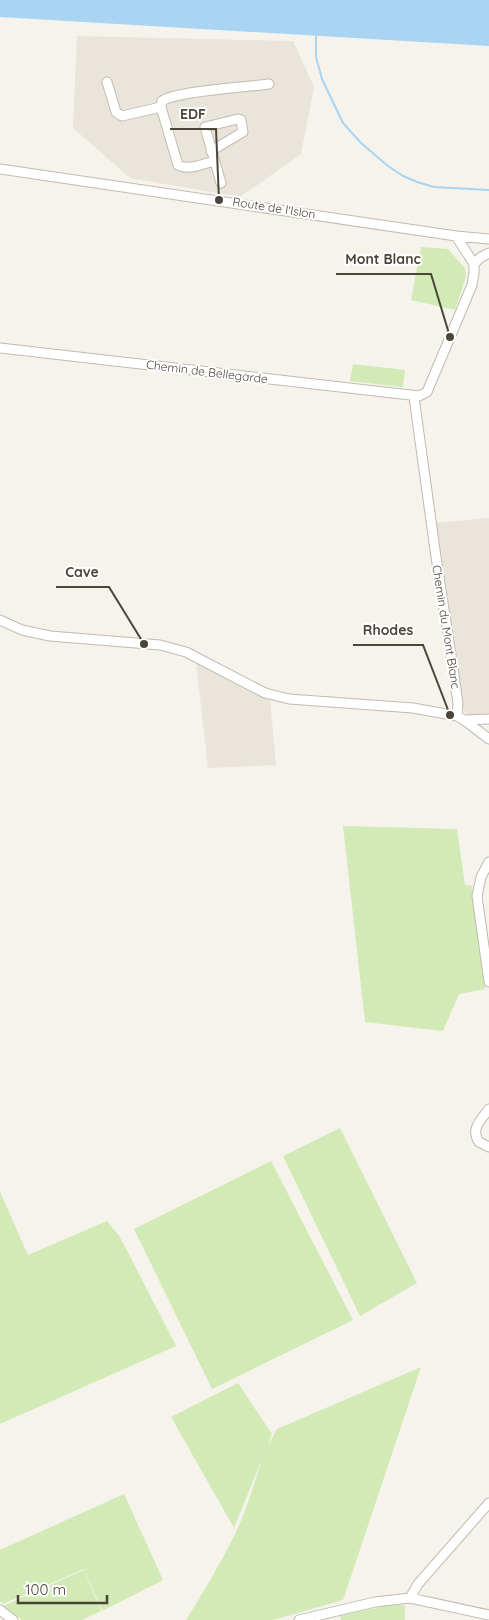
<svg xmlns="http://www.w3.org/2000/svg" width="489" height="1620" font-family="Quicksand,sans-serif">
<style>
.residential{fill:#eae5da}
.green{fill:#d2eab5}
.water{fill:#a9d4f2}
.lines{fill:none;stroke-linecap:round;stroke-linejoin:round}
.stream{stroke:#a9d4f2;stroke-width:2}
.minor-casing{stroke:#c2bbae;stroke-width:11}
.minor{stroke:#fff;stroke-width:9}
.labels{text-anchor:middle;stroke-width:4;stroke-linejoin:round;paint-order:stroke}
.street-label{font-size:12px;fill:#4b4439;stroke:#fff}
.leader{fill:none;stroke:#4b4439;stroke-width:2}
.callout-dot{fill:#4b4439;stroke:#fff;stroke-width:2}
.callout-label{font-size:14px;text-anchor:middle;font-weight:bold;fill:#4b4439;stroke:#fff;stroke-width:4;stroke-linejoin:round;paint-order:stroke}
</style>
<rect width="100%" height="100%" fill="#f6f3ec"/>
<path class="residential" d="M77,36l216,5 21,46 -13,67 -61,43 -110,-19 -57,-50z
M489,518v198h-22l-6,-13 -27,-180z
M196,662l74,37 6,66 -68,3z"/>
<path class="green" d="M421,247l27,2 17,19 1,9 -11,33 -44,-10z
M353,364l52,6 -2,17 -53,-6z
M343,826l114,3 8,56 7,1 13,103 -26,5 -16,37 -78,-9z
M340,1128l77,155 -57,33 -77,-160z
M271,1161l82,159 -141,69 -78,-160z
M0,1192l28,63 79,-34 13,16 56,109 -176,78z
M421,1367l-78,233 -70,20h-87c18,-29 35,-57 50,-88 11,-23 18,-48 26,-73l-28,69 -63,-111 67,-34 34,51 -4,12 9,-17z
M124,1494l39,86 -61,31 -18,-42 -81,35 -3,-3v-51z
M84,1570l17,41 -19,9h-60l-19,-14z
M394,1604l11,2v14h-64l-1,-4z"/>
<path class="water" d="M0,0h489v46l-489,-29z"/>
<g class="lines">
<path class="stream" d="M316,34v23l6,22 21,44 18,20 27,23 15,10 14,6 17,5 55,3"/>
<defs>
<path id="minor" d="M107,82l9,30 6,4 39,-9 1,-6c14,-10 86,-14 107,-17
M161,107l17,58c10,6 25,-1 36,-4
M211,151l32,-19 -2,-12 -3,-1 -33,8 16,56
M0,169l456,67 33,3
M474,264l7,-7 8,-4
M0,348l419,48 8,-4 45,-107 2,-12v-9l-18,-28
M414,397l22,160 17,111 5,36 -1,12
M0,620l22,10 28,6 110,9 26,7 79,41 24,6 124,9 44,8 7,4 25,19
M464,720l25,-1
M489,862l-8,15 -4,19 12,86
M489,1109c-8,11 -19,20 -10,33l10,5
M410,1598l8,-14 71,-81
M0,1610l13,10
M299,1620l76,-18 35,-4 79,17"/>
</defs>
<use href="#minor" class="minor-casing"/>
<use href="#minor" class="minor"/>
</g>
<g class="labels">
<g class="street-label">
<text transform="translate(274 208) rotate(9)" y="4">Route de l'Islon</text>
<text transform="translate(207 372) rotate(7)" y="4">Chemin de Bellegarde</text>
<text transform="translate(446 627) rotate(81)" y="4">Chemin du Mont Blanc</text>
</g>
</g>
<path class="leader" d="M219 200L216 129H170M450 337L431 274H336M144 644L109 587H56M450 715L423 645H353"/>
<g class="callout-dot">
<circle cx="219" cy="200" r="5"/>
<circle cx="450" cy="337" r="5"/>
<circle cx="144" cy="644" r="5"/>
<circle cx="450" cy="715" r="5"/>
</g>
<g class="callout-label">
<text x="193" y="119">EDF</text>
<text x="383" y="264">Mont Blanc</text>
<text x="82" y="577">Cave</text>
<text x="388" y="635">Rhodes</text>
</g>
<path d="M18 1595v8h89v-8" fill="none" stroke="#4b4439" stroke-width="2.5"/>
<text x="25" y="1595" font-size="15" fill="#4b4439" stroke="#ffffff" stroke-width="4" paint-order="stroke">100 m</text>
</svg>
